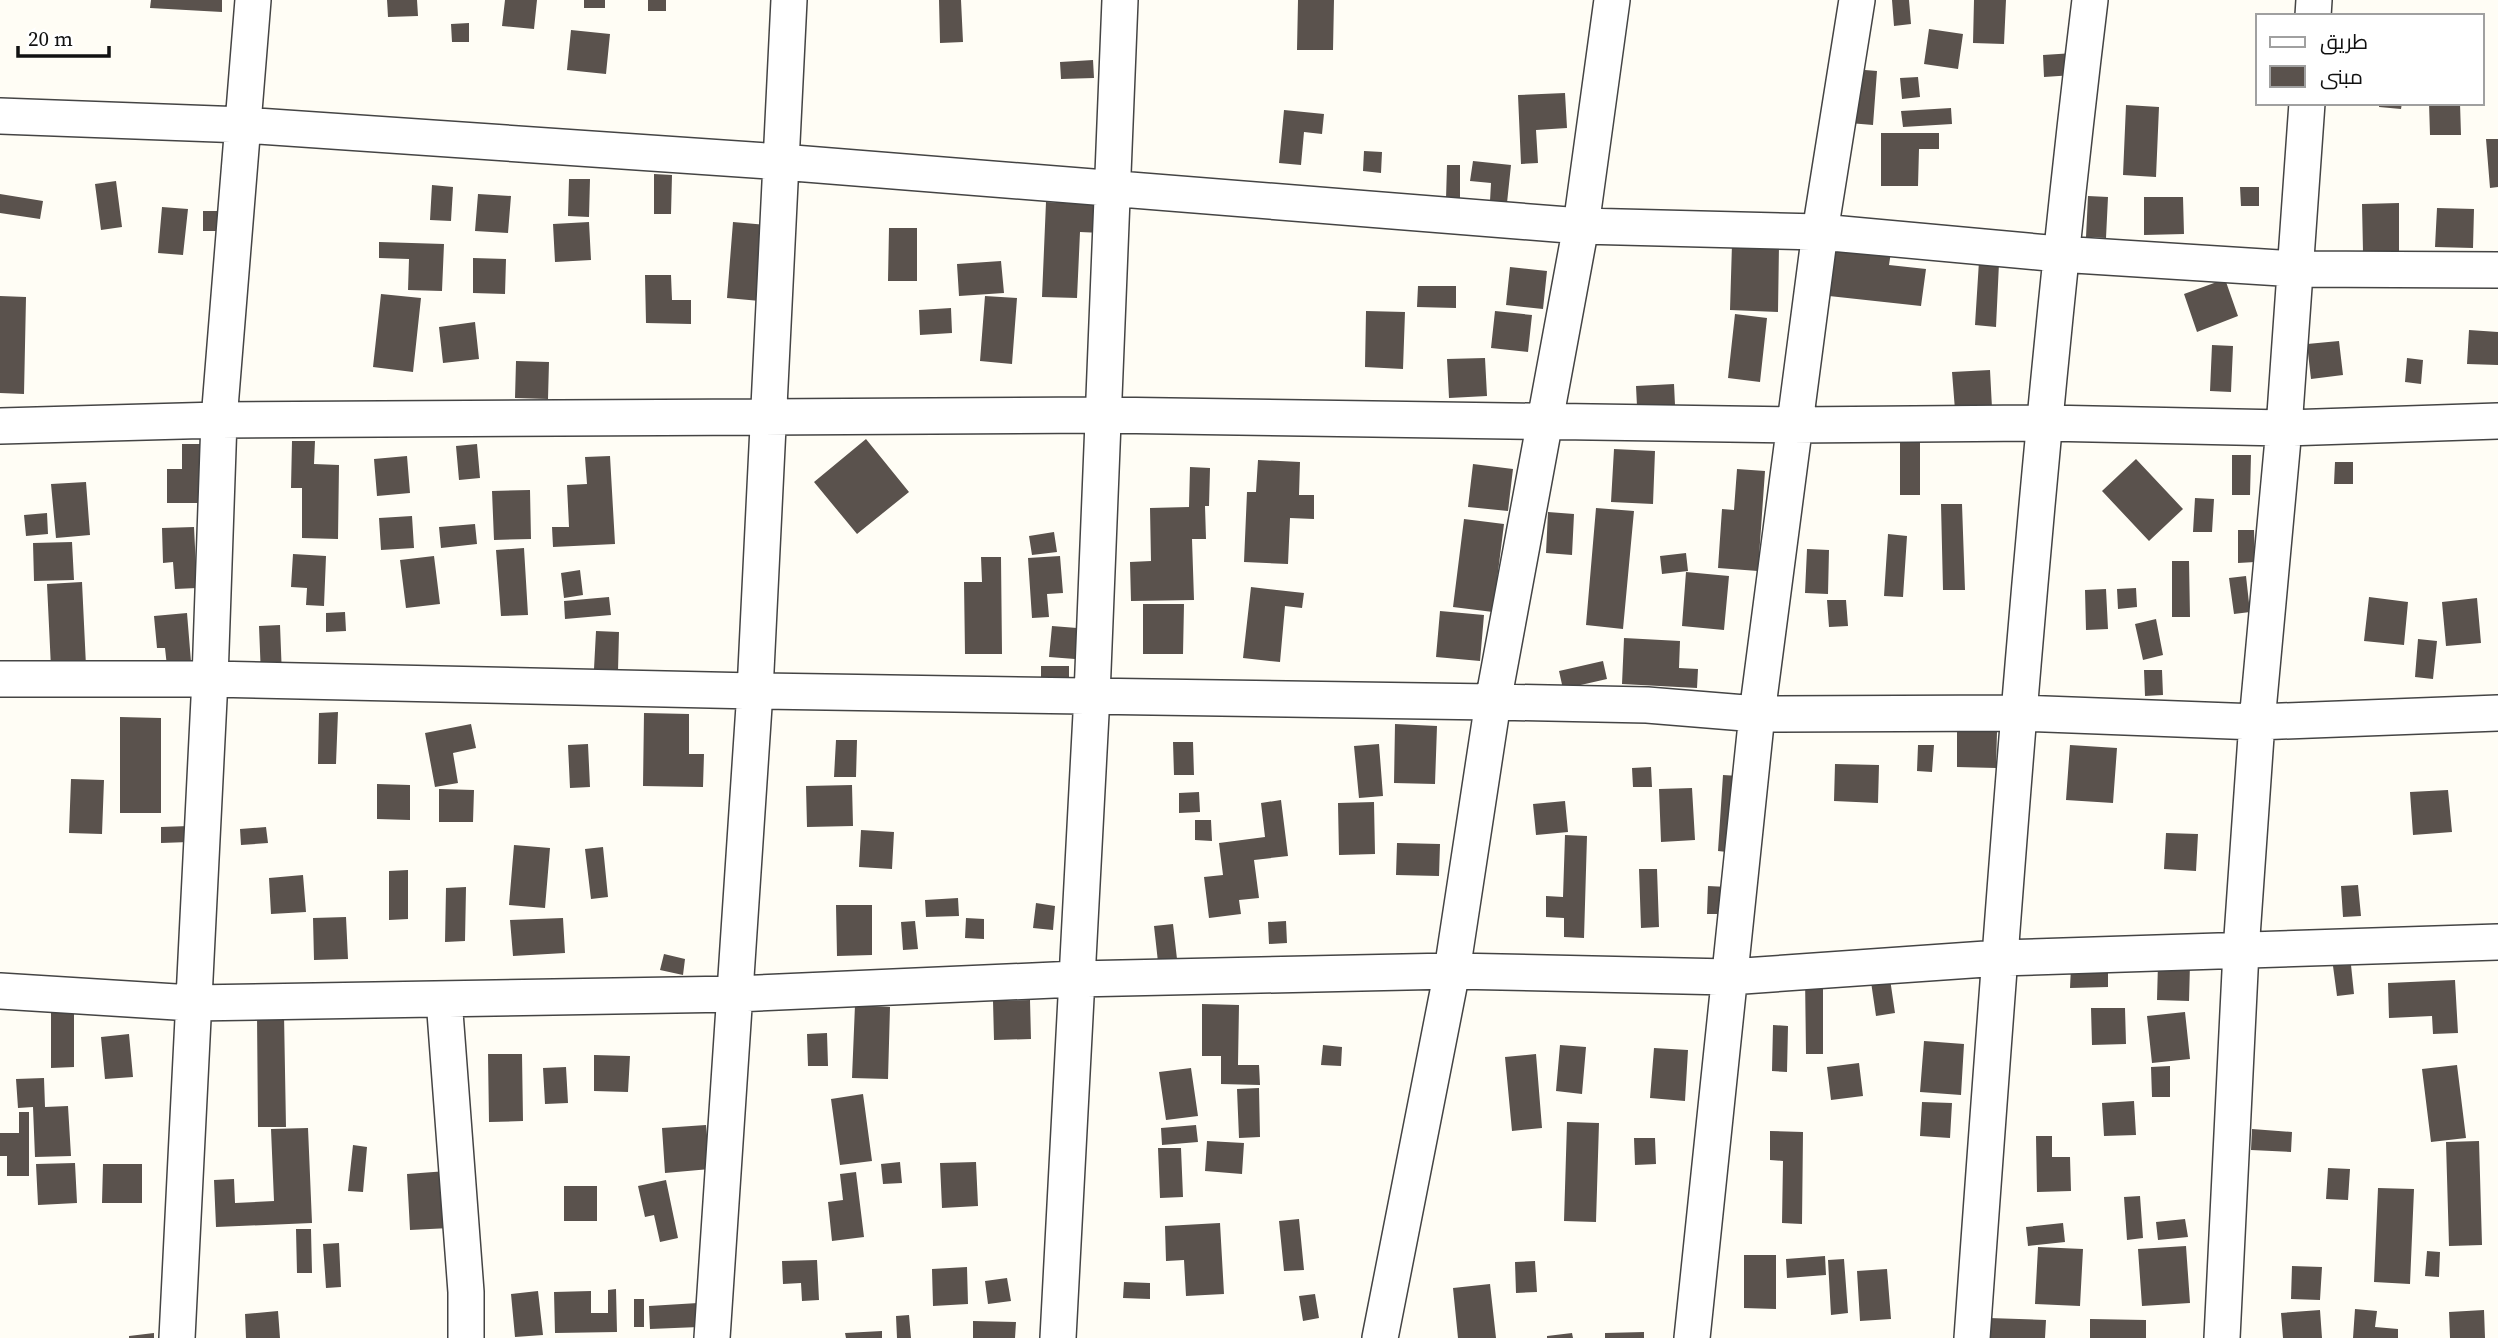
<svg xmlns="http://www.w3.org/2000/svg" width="2498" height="1338" font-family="'Source Serif 4',Cairo,serif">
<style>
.building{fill:#5a524d}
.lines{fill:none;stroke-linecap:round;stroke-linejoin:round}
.street-casing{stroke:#444;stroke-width:38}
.street{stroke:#fff;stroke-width:35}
</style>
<rect width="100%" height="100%" fill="#fffdf5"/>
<path class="building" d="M151,0h71v12l-72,-4z
M387,0h30l1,16 -30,1z
M505,0h32l-3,29 -32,-3z
M584,0h21v8h-21z
M648,0h18v11h-18z
M939,0h22l2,42 -23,1z
M1298,0h36l-1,50h-36z
M1892,0h17l2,24 -17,2z
M1974,0h32l-2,44 -31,-1z
M469,23v19h-17l-1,-18z
M1929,29l34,5 -5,35 -34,-5z
M571,30l39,4 -4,40 -39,-4z
M2074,53v22l-30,2 -1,-22z
M1093,60l1,18 -33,1 -1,-17z
M1853,69l24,2 -4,54 -24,-2z
M1918,77l2,20 -18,2 -2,-21z
M1565,93l2,35 -31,2 2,33 -17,1 -3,-69z
M2379,103h23l-1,6 -22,-2z
M2429,103h31l1,32h-31z
M2126,105l33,2 -3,70 -33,-2z
M1951,108l1,16 -49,3 -2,-16z
M1284,110l40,4 -2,20 -18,-2 -3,33 -22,-2z
M1881,133h58v16h-20l-1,37h-37z
M2486,139h12v48l-8,1z
M1364,151l18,1 -1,21 -18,-2z
M1473,161l38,4 -4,38 -17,-2 1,-18 -21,-2z
M1447,165h13v34h-14z
M654,174l18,1 -1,39h-17z
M569,179h21l-1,38 -21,-1z
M116,181l6,46 -21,3 -6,-46z
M432,185l21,2 -2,34 -21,-1z
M2240,187h19v19h-18z
M0,194l43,7 -3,18 -40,-6z
M478,194l33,2 -3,37 -33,-2z
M2088,196l20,1 -2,41 -20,-1z
M2144,197h39l1,37 -40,1z
M1046,202l57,3 -1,28 -22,-1 -3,66 -35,-1z
M2399,203v48l-36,1 -1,-48z
M162,207l26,2 -5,46 -25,-2z
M2437,208l37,1 -1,39 -38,-1z
M203,211h21v20h-21z
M589,222l2,38 -36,2 -2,-38z
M733,222l33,3 -6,76 -33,-3z
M889,228h28v53h-29z
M379,242l65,2 -2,47 -34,-1 1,-31 -30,-1z
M1732,244l47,1 -1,67 -48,-2z
M1834,246l57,6 -2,13 37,4 -5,37 -92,-10z
M473,258l33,1 -1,35 -32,-1z
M1001,261l3,32 -45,3 -2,-32z
M1979,261l20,2 -3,64 -21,-2z
M1510,267l37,4 -4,38 -37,-4z
M645,275h26l1,25h19v24l-45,-1z
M2225,279l13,37 -41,16 -13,-38z
M1418,286h38v22l-39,-1z
M381,294l40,4 -8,74 -40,-5z
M0,296l26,1 -2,97 -24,-1z
M985,296l32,2 -5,66 -32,-3z
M951,308l1,25 -32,2 -1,-25z
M1366,311l39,1 -2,57 -38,-2z
M1495,311l37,4 -4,37 -37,-4z
M1735,314l32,4 -7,64 -32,-4z
M475,322l4,37 -36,4 -4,-36z
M2469,330l29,2v33l-31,-1z
M2339,341l4,34 -32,4 -4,-35z
M2212,345l21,1 -2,46 -21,-1z
M1485,358l2,38 -38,2 -2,-39z
M2407,358l16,2 -2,24 -16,-2z
M516,361l33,1 -1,37 -33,-1z
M1990,370l2,38 -37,2 -3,-38z
M1674,384l1,21 -38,1 -1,-20z
M1900,433h20v62h-20z
M866,439l43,53 -52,42 -43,-52z
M292,441h23l-1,23 25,1 -1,74 -36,-1v-50h-11z
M182,444h19v59h-34v-34h15z
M477,444l3,34 -21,2 -3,-34z
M1614,449l41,2 -2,53 -42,-2z
M2232,455h19l-1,40h-18z
M407,456l3,37 -33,3 -3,-37z
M610,456l5,88 -62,3 -1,-20h17l-2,-42 20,-1 -2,-27z
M2136,459l47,50 -34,32 -47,-50z
M1258,460l42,2 -1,33h15v24l-24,-1 -2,46 -44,-2 3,-70h9z
M2335,462h18v22h-19z
M1473,464l40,5 -5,42 -40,-4z
M1190,467l20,1 -1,38h-4l1,33h-14l2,61 -63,1 -1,-39 21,-1 -1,-53 39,-1z
M1737,469l28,2 -7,100 -40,-3 4,-59 12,1z
M86,482l4,53 -34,3 -5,-54z
M530,490l1,49 -37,1 -2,-49z
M2195,498l19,1 -2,33h-19z
M1941,504h21l3,86h-22z
M1596,508l38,3 -11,118 -37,-4z
M1548,512l26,2 -2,41 -26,-2z
M47,513l1,21 -22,2 -2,-21z
M412,516l2,32 -33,2 -2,-32z
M1464,519l40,5 -11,88 -40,-5z
M475,524l2,20 -36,4 -2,-21z
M194,527l3,61 -22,1 -2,-27 -10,1 -1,-35z
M2238,530h16l1,32 -17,1z
M1054,532l3,20 -25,3 -3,-19z
M1888,534l19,2 -4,61 -19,-1z
M72,542l2,38 -40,1 -1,-38z
M524,548l4,67 -27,1 -5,-66z
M1807,549l22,1 -1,44 -23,-1z
M1686,553l2,18 -26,3 -2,-18z
M293,554l33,2 -2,50 -18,-1 1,-17 -16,-1z
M434,556l6,48 -34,4 -6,-48z
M1060,556l3,37 -16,1 2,23 -17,1 -4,-60z
M981,557h20l1,97h-37l-1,-72h18z
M2172,561h17l1,56h-18z
M580,570l3,25 -19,3 -3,-25z
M1686,572l43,4 -5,54 -42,-4z
M2246,576l4,36 -16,2 -5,-36z
M82,582l4,84 -35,2 -4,-84z
M1251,587l53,6 -2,15 -17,-2 -5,56 -37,-4z
M2136,588l1,19 -19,2 -1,-20z
M2106,589l2,40 -22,1 -1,-40z
M609,597l2,18 -46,4 -1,-18z
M2369,597l39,5 -4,43 -40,-4z
M2477,598l4,45 -35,3 -4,-44z
M1827,600h19l2,26 -19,1z
M1143,604h41l-1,50h-40z
M1440,611l44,4 -4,46 -44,-4z
M345,612l1,19 -20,1v-19z
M187,613l5,61 -24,2 -3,-28h-8l-3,-32z
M2156,619l7,36 -20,5 -8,-36z
M280,625l2,51h-21l-2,-50z
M1052,626l25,2 -2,31 -26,-2z
M596,631l23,1 -1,39 -24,-2z
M1624,638l56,3 -1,27 19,1 -1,19 -75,-4z
M2418,639l19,2 -4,38 -18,-2z
M1603,661l4,18 -44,10 -4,-18z
M1041,666h28v14h-28z
M2144,670h18l1,25 -18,1z
M338,712l-2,52h-18l1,-51z
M644,713l45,1v40h15l-1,33 -60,-1z
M120,717l41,1v95h-41z
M471,724l5,24 -23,5 5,30 -23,4 -10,-54z
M1395,724l42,2 -2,58 -41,-1z
M1957,731l40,1 -1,36 -39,-1z
M836,740h21l-1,37h-22z
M1173,742h20l1,33h-20z
M588,744l2,43 -20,1 -2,-43z
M1379,744l4,52 -24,2 -5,-52z
M1918,745h16l-2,27 -15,-1z
M2070,745l47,3 -4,55 -47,-3z
M1835,764l44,1 -1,38 -44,-2z
M1651,767l1,20h-19l-1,-19z
M1723,775l16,1 -3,77 -18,-2z
M71,779l33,1 -2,54 -33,-1z
M377,784l33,1v35l-33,-1z
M852,785l1,41 -46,1 -1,-41z
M1692,788l3,52 -34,2 -2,-53z
M439,789l35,1 -1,32h-34z
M2448,790l4,42 -39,3 -3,-43z
M1199,792l1,20 -21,1v-20z
M1281,800l7,56 -34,4 5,38 -20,2 2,14 -32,4 -5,-41 19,-2 -4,-32 46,-6 -4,-34z
M1565,801l3,31 -32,3 -3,-31z
M1374,802l1,52 -36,1 -1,-52z
M1195,820h16l1,21 -17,-1z
M189,826v16l-28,1v-16z
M266,827l2,16 -27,2 -1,-16z
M861,830l33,2 -2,37 -33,-2z
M2166,833l32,1 -2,37 -32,-2z
M1565,835l22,1 -3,102 -20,-1v-19l-18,-1v-21l17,1z
M1397,843l43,1 -1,32 -43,-1z
M514,845l36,3 -5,60 -36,-3z
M603,847l5,50 -17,2 -6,-50z
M1639,869h18l2,58 -18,1z
M408,870v49l-19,1v-49z
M303,875l3,37 -35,2 -2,-36z
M2358,885l3,31 -18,1 -2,-31z
M1708,886l19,1v27h-20z
M466,887l-1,54 -20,1 1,-54z
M958,898l1,18 -33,1 -1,-17z
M1036,903l19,3 -2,24 -20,-2z
M836,905h36v50l-35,1z
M346,917l2,42 -34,1 -1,-42z
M563,918l2,35 -52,3 -3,-36z
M966,918l18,1v20l-19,-1z
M915,921l3,28 -15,1 -2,-28z
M1286,921l1,22 -18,1 -1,-22z
M1173,924l4,35 -19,3 -4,-36z
M664,954l21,5 -2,16 -23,-5z
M2158,963l32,1 -1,37 -32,-1z
M2351,965l3,29 -17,2 -4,-30z
M2071,967h37v20l-38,1z
M1889,972l6,41 -19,3 -6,-41z
M1805,975h18v79h-17z
M2455,980l3,53 -25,1 -1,-18 -43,2 -1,-35z
M1030,1000l1,39 -37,1 -1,-39z
M1202,1004l37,1 -1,60h21l1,20 -39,-1v-28h-19z
M855,1005l35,2 -2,72 -36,-1z
M2091,1008h34l1,36 -34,1z
M51,1010h23v57l-23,1z
M2185,1012l5,47 -38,4 -5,-47z
M284,1014l2,113h-28l-1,-112z
M1773,1025l15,1 -1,46 -15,-1z
M827,1033l1,33h-20l-1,-32z
M129,1034l4,43 -28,2 -4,-42z
M1924,1041l40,3 -3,51 -41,-3z
M1323,1045l19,2 -1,19 -20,-1z
M1560,1045l26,2 -4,47 -26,-3z
M1654,1048l34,2 -3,51 -35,-3z
M488,1054h34l1,67 -34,1z
M1536,1054l6,74 -30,3 -7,-74z
M594,1055l36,1 -2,36 -34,-1z
M1859,1063l4,33 -32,4 -4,-33z
M2457,1065l9,73 -35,4 -9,-73z
M2170,1066v31h-18l-1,-30z
M566,1067l2,36 -23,1 -2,-36z
M1191,1068l7,48 -32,4 -7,-48z
M44,1078l1,29 23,-1 3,50 -36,1 -2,-50 -15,1 -2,-29z
M1259,1088l1,49 -21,1 -2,-49z
M863,1094l9,67 -32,4 -9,-66z
M2134,1101l2,34 -32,1 -2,-33z
M1922,1102l30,1 -2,35 -30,-2z
M19,1112h10v64h-22v-20h-7v-23h19z
M1567,1122l32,1 -3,99 -32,-1z
M706,1125l4,44 -45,4 -3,-45z
M1196,1125l2,17 -36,3 -1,-17z
M308,1128l4,95 -96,4 -2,-47 20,-1 1,24 39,-2 -3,-72z
M2252,1129l40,3 -1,20 -40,-2z
M1770,1131l33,1 -1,92 -20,-1 1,-62 -13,-1z
M2036,1136h16v21h18l1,34 -34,1z
M1634,1138h21l1,26 -21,1z
M1207,1141l37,2 -2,31 -37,-3z
M2479,1141l3,104 -33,1 -3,-104z
M353,1145l14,2 -4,45 -15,-1z
M1158,1148h23l2,49 -23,1z
M900,1162l2,21 -19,1 -2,-20z
M976,1162l2,44 -36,2 -2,-45z
M75,1163l2,40 -39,2 -2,-41z
M103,1164h39v39h-40z
M2328,1168l22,1 -2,31 -22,-1z
M447,1171l3,57 -40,2 -3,-56z
M856,1172l8,65 -32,4 -4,-39 15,-2 -3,-26z
M666,1180l12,58 -18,4 -6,-27 -9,2 -7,-31z
M564,1186h33v35h-33z
M2378,1188l36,1 -4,95 -36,-2z
M2140,1196l3,42 -16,2 -3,-43z
M1299,1219l5,51 -20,1 -5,-50z
M2185,1219l3,18 -30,3 -2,-18z
M1220,1223l4,71 -38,2 -2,-36 -18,1 -1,-35z
M2063,1223l2,19 -37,4 -2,-19z
M296,1229h15l1,44h-15z
M339,1243l2,44 -15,1 -3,-44z
M2186,1246l4,57 -48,3 -4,-57z
M2038,1247l45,2 -3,57 -45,-2z
M2427,1251l13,1 -1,25 -14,-1z
M1744,1255h32v54l-32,-1z
M1825,1256l1,19 -39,3 -1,-19z
M1844,1259l4,54 -17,2 -3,-55z
M817,1260l2,40 -17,1 -1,-18 -18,1 -1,-23z
M1535,1261l2,31 -21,1 -1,-31z
M2292,1266l30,1 -2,33 -29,-1z
M967,1267l1,37 -35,2 -1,-37z
M1887,1269l4,50 -31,2 -3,-50z
M1007,1278l4,23 -23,3 -3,-23z
M1124,1282l26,1v16l-27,-1z
M1490,1284l6,54h-38l-5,-50z
M616,1289l1,43 -62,1 -1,-41 37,-1v22h17v-23z
M538,1291l5,44 -28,2 -4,-43z
M1315,1294l4,24 -16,3 -4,-25z
M634,1299h10v28h-10z
M698,1303l1,24 -49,2 -1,-23z
M2355,1309l22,2 -2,16 23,2v9h-45z
M2320,1310l2,28h-39l-2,-25z
M2484,1310l1,28h-35l-1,-26z
M278,1311l2,27h-34l-1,-24z
M909,1315l2,23h-14l-1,-22z
M1989,1318l57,2 -1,18h-56z
M2090,1319l56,1v18h-56z
M973,1321l43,1 -1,16h-42z
M882,1331v7h-36l-1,-5z
M1644,1332v6h-39v-5z
M154,1333v5h-25v-2z
M1572,1333l1,5h-26v-2z"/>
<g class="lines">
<defs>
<path id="street" d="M2313,16l1,-16
M0,116l244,9 537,37 800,64 239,6 239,22 236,15 203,1
M0,426l219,-6 883,-5 691,10 252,-2 239,5 214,-7
M0,679h210l545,12 738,11 154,3 110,9 264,-1 236,9 241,-9
M0,991l192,12 544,-9 340,-15 376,-8 277,6 271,-19 498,-16
M444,999l22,293v46
M177,1338l33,-659 9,-259 34,-420
M712,1338l43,-647 34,-691
M1058,1338l34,-643 28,-695
M1380,1338l72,-367 41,-269 88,-476 31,-226
M1692,1338l65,-624 63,-482 37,-232
M1972,1338c32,-446 64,-894 118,-1338
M2222,1338l19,-387 16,-229 27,-294 23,-325"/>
</defs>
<use href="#street" class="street-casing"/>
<use href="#street" class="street"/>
</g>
<rect x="2256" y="14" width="228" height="91" fill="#ffffff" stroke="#a0a0a0" stroke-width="2"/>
<rect x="2270" y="37" width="35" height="10" fill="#ffffff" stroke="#a0a0a0" stroke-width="2"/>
<text x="2320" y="49" font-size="21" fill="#111111">طريق</text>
<rect x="2270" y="66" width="35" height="21" fill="#5a524d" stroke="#a0a0a0" stroke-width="2"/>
<text x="2320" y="84" font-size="21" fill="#111111">مبنى</text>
<path d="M18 46v10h91v-10" fill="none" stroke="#111111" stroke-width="3.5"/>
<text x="28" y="46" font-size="21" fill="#111111" stroke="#ffffff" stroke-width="5" paint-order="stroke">20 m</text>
</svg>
